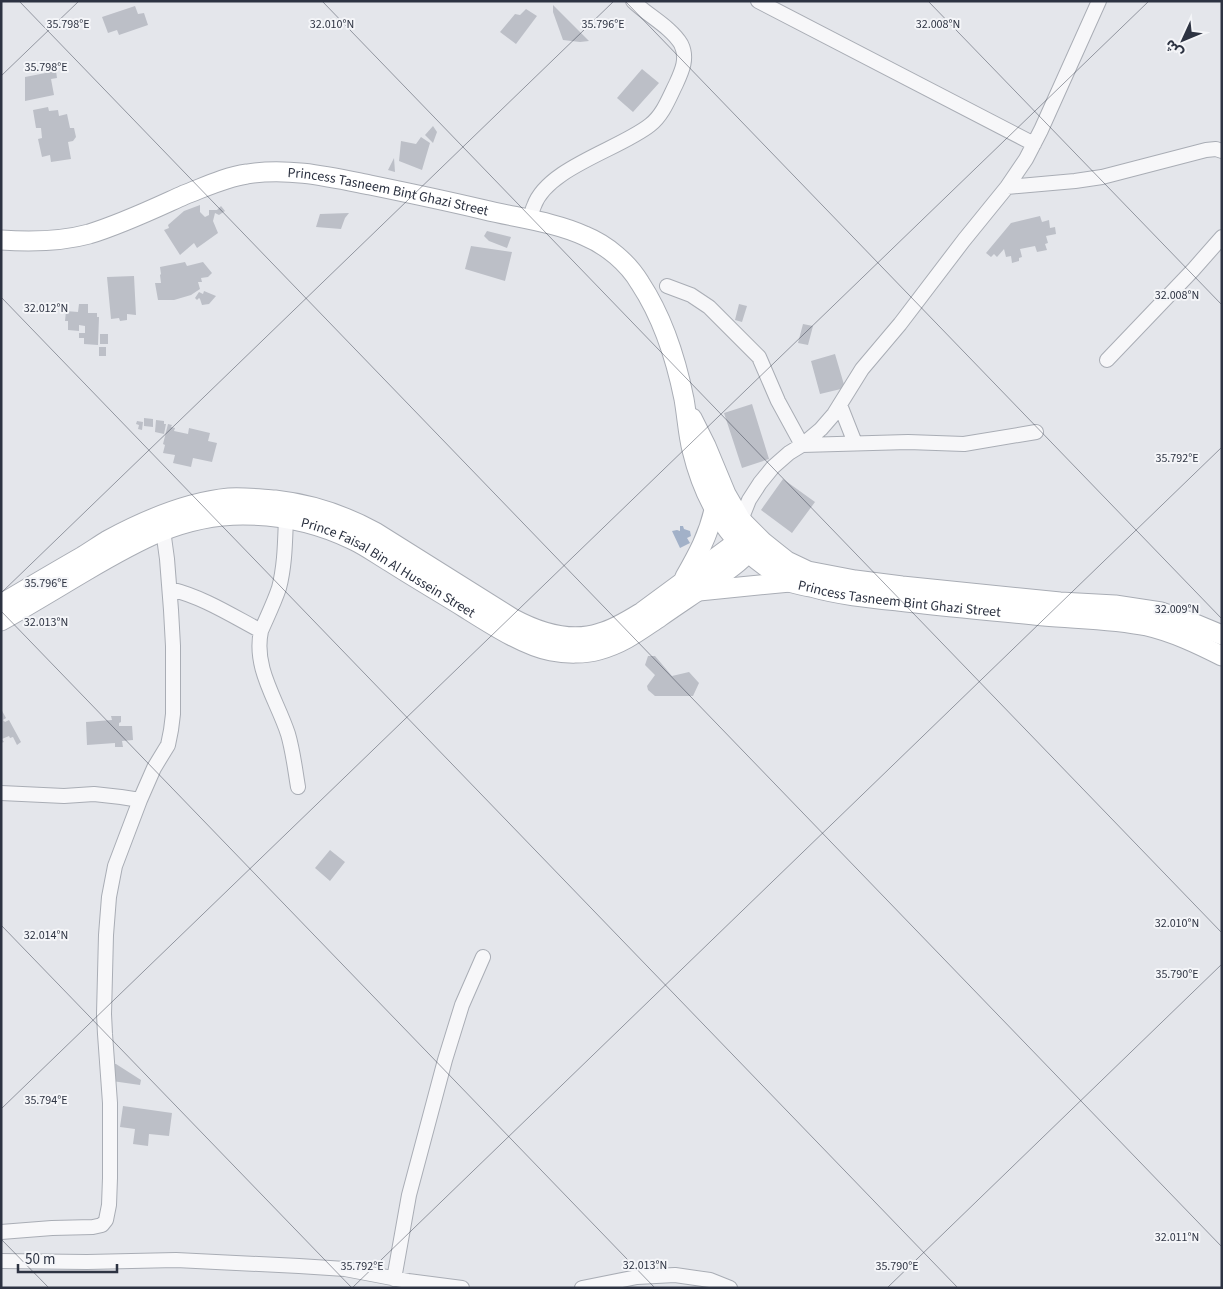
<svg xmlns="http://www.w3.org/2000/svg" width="1223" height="1289" font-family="'Source Sans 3','Noto Sans Arabic',sans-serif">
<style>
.water{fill:#a2b1c8}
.building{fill:#bcbfc7}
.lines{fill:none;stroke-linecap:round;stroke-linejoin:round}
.street-casing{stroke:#a9adb5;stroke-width:16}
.secondary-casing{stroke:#a9adb5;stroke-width:21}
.street{stroke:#f7f7f9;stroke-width:14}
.secondary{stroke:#fff;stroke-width:19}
.ticks{fill:none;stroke:#2d3342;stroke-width:1;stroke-opacity:0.45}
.labels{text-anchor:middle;stroke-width:4;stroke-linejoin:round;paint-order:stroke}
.street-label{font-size:14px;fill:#2d3342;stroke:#f4f5f8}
.ticks-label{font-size:12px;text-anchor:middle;fill:#2d3342;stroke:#f4f5f8;stroke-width:4;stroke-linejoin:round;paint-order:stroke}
</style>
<rect width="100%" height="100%" fill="#e4e6eb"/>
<path class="water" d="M680,526h3l1,3 6,2 1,5 -4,2 3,5 -10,5 -8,-17 5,-1 3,1z"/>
<path class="building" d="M553,5l36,36 -9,1 -17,-2 -10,-28z
M135,6l3,8 6,-1 4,12 -29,10 -2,-5 -9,3 -6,-16z
M526,9l11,7 -21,28 -16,-12 15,-18 5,1z
M642,69l17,14 -26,29 -16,-14z
M56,71l1,7 -6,1 3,16 -29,6v-24z
M48,107l1,4 9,-1 1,6 8,-2 3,14h4l2,9 -3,4 -5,1 3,17 -20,3 -1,-7 -8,2 -4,-18 4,-1 -1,-10h-5l-3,-18z
M433,126l4,6 -4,11 -8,-8z
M421,137l9,6 -8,27 -23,-9 2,-20 15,3z
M394,158l1,14 -7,-2z
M200,205v7l5,5 4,-2v-5h8l4,-4 4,5 -6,4 -4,-2 -2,8 5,12 -21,15 -3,-5 -14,12 -16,-25 5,-2 -1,-3 16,-14z
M349,213l-4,5 -4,11 -25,-2 4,-13z
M1040,216l2,6 7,-2 1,8 5,-1 1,7 -10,2 2,7 -3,1 2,6 -10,2 -2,-6 -15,3 2,8 -3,1v3l-7,2 -1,-7 -5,1 -2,-8 -7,8 -3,-3 -3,3 -5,-4 25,-30z
M487,231l24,6 -4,11 -18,-7 -5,-5z
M471,246l41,6 -7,29 -40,-12z
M185,262l2,4 16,-4 9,11 -4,4 -7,1 1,4h-4l2,7 -9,6 -17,5h-16l-3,-17h6l-1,-8 1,-1 -1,-7z
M134,276l2,39 -9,-1v6l-7,1 -1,-3 -8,1 -4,-42z
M204,291l12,5 -7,8 -7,1 -2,-6 -1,-1 -2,2 -2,-2 4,-6 4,2z
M79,304h9v9h9v4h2l-1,28 -14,-1v-6h-5v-5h6v-7l-6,-1v6l-11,-1v-9h-3l1,-10 12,1z
M739,304l8,2 -5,16 -7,-2z
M803,324l10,2 -5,19 -10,-2z
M100,334h8v10h-8z
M99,347h7v9h-7z
M835,354l10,34 -25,6 -9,-33z
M752,404l17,55 -27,9 -18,-55z
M144,418l9,1v8l-9,-1z
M156,420l8,1v3h2l-2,10 -9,-2z
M137,421l6,1 -1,8 -4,-1 1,-4 -3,-1z
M168,424l4,1 -1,2 4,1 -1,3 14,3 1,-6 21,5 -2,8 9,2 -5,19 -19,-4 -2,9 -18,-4 2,-8 -12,-2 2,-8 -2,-1z
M783,479l32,23 -23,31 -31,-23z
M648,656h7l17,20 17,-4 10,11 -6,13h-38l-7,-6 -1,-4 8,-11 -10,-10z
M1,709l5,9 -3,2 2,2 4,-2 12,22 -4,3 -4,-8 -3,1 -1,-2 -7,3 2,3 -3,1z
M111,716h10v6l-2,1v3h13l1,14 -11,1 1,6h-8v-4l-28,2 -1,-23 26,-2z
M330,850l15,12 -15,19 -15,-13z
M111,1064h5l25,16 -1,5 -28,-4z
M123,1106l49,7 -3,23 -20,-2 -1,12 -15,-2 2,-15 -15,-2z"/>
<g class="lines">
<defs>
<path id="street" d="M758,1l276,143
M1007,187l68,-6 27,-4 104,-27 10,-1 6,2
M530,220c1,-4 2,-10 4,-14 13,-38 86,-57 116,-81 13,-10 19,-27 26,-41 6,-13 12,-26 5,-40 -10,-17 -34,-29 -48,-43
M667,286l24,9 18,12 50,50 19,44 24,44 106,-3 56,2 72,-12
M1107,360l86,-90 29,-33
M840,405l15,38
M741,520l8,-20 11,-17 13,-16 16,-14 13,-8 19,-16 13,-15 28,-45 38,-45 64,-84 43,-53 19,-28 15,-29 58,-129
M170,589c33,8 61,26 91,42 6,-14 13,-28 18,-43 6,-23 6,-47 7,-70
M261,631c-8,37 16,69 27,103 5,17 7,35 10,53
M1,793l63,3 30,-2 27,3 19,3
M1,1232l51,-4 41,-1 9,-2 4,-5 3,-15 1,-27v-75l-5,-69 -1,-20 2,-79 3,-38 6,-31 25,-66 14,-32 14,-23 3,-15 2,-16v-68l-2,-36 -4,-51 -4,-29
M1,1261l86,1 89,-2 123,6 46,3 63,12 54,7
M394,1279l15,-84 36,-135 17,-55 21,-48
M582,1288l55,-11 38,-2 35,5 20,8"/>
<g id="secondary">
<path id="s1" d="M1,240c30,2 59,2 88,-6 33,-10 64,-25 95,-39 21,-8 41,-18 63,-21 41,-7 83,3 123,11 39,8 77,16 115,25 33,8 70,12 100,26 22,9 43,27 55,47 23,35 36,76 44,116 3,17 4,35 8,51 11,46 34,88 73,116 7,5 16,12 24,16 7,2 15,4 22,5 28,8 58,11 87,14 49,6 98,10 146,15 34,3 69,3 103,10 26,6 51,18 75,30"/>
<path d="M692,418l14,28 20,48 15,26 22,22 15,12 9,7 21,10 47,9 47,6 158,16 55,3 46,7 32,11 29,12"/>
<path d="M685,577c13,-23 23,-41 29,-67"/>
<path d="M699,591l91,-9"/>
<path d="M1,604c27,-16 54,-32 82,-48 8,-5 17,-11 25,-16 37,-20 79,-38 121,-42 15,-1 31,1 46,2 35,4 69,15 100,32l137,86c26,14 58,25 88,15 15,-4 29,-13 42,-21l95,-70 13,-3"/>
<path id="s2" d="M1,621c28,-16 56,-33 83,-49 51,-30 97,-57 159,-57 38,0 75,8 110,25 13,6 25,15 37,22 25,16 51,31 75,46 24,15 59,38 86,43 15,3 34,3 48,-1 25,-7 40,-19 61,-33 17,-12 34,-23 51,-35 9,-6 32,-21 37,-30 7,-11 1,-23 -7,-32"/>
</g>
</defs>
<use href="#street" class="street-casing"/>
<use href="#secondary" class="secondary-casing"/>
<use href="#street" class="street"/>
<use href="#secondary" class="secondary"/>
</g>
<path class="ticks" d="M19,1l1203,1246M322,1l900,932M625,1l597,618M928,1l294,304M1,76l78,-75M1,297l957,991M1,593l613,-592M1,611l654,677M1,925l351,363M1,1109l1148,-1108M1,1239l48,49M352,1288l870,-841M887,1288l335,-324"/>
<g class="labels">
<g class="street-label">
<text dy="5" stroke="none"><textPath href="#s1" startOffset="401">Princess Tasneem Bint Ghazi Street</textPath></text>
<text dy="5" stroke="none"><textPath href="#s2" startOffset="425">Prince Faisal Bin Al Hussein Street</textPath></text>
<text dy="5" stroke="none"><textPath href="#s1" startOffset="1134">Princess Tasneem Bint Ghazi Street</textPath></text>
</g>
</g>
<g class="ticks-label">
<text x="68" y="28">35.798°E</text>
<text x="603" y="28">35.796°E</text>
<text x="332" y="28">32.010°N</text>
<text x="938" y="28">32.008°N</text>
<text x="46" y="71">35.798°E</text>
<text x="1177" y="299">32.008°N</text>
<text x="46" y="312">32.012°N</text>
<text x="1177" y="462">35.792°E</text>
<text x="46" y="587">35.796°E</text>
<text x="1177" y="613">32.009°N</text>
<text x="46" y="626">32.013°N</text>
<text x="1177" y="927">32.010°N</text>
<text x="46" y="939">32.014°N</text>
<text x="1177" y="978">35.790°E</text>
<text x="46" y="1104">35.794°E</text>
<text x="1177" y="1241">32.011°N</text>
<text x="645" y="1269">32.013°N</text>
<text x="362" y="1270">35.792°E</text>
<text x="897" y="1270">35.790°E</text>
</g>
<rect width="1223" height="1289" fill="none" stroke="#2d3342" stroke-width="5"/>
<g transform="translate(1183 40) rotate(226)" stroke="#f4f5f8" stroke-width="4" paint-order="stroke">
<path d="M0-4L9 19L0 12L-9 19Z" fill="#2d3342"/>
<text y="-8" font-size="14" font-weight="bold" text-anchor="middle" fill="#2d3342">ش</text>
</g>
<path d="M18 1264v8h99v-8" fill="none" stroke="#2d3342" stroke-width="2.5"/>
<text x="25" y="1264" font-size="15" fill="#2d3342" stroke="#f4f5f8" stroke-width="4" paint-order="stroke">50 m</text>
</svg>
